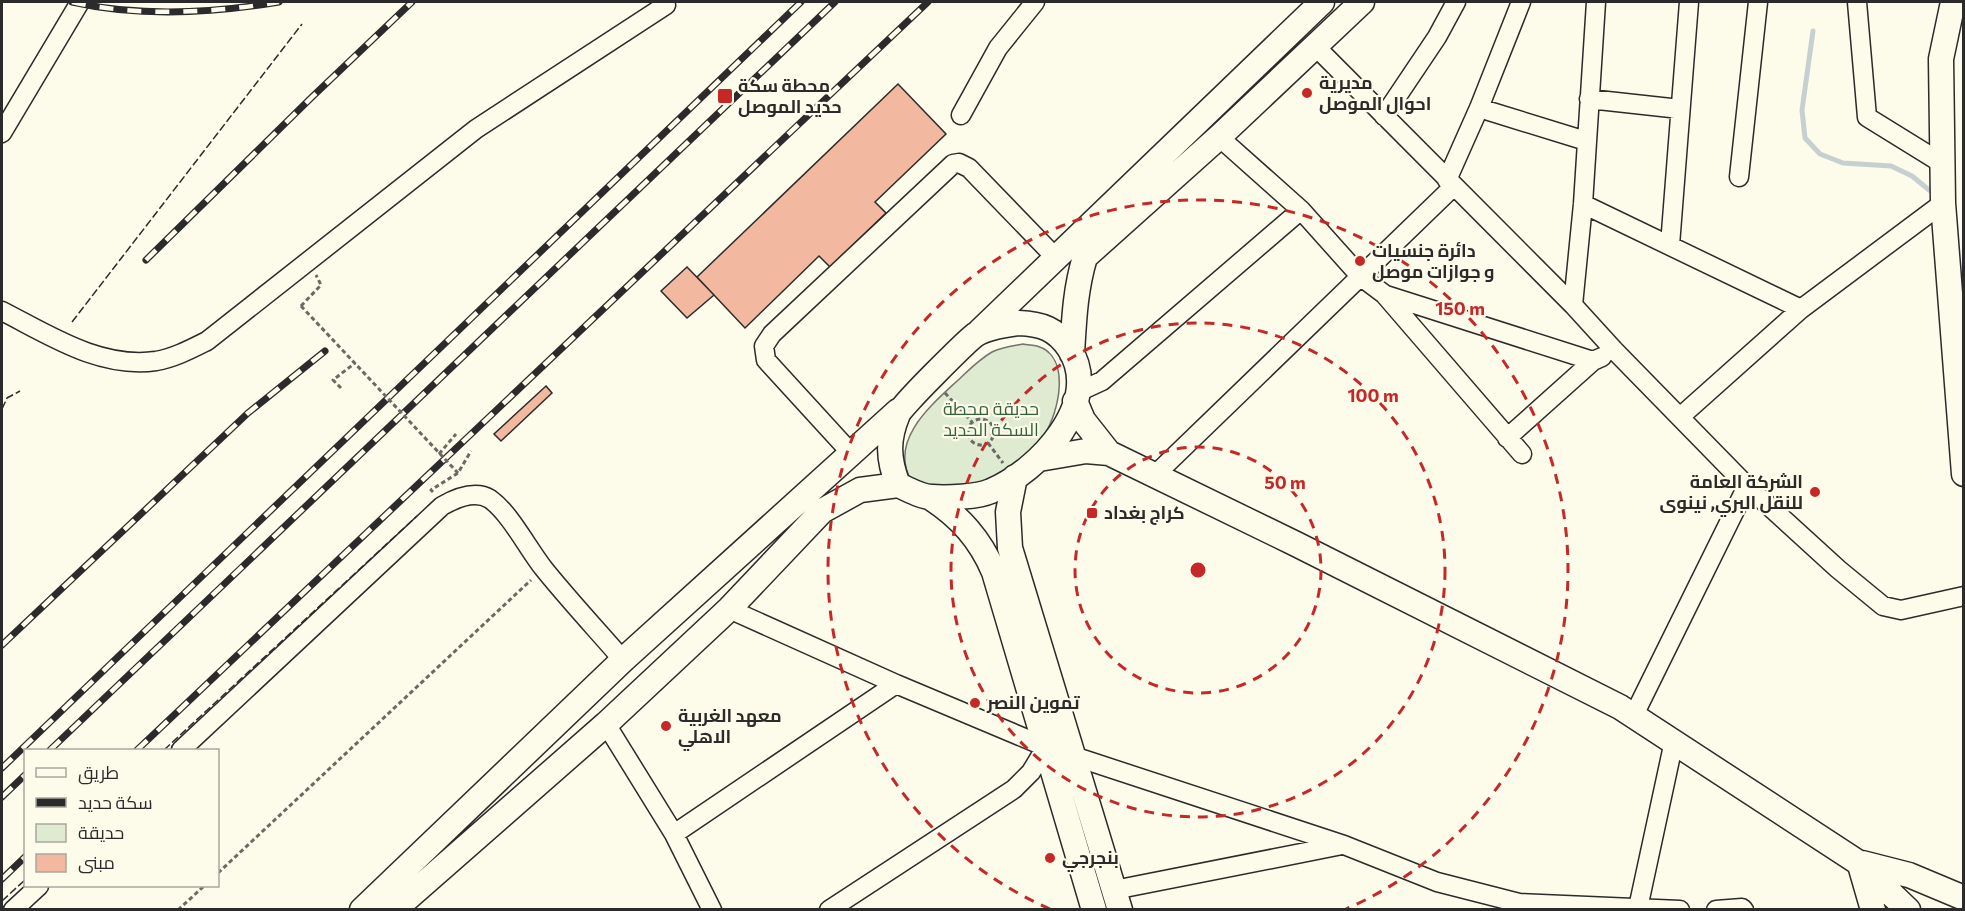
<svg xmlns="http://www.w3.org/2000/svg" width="1965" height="911" font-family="Commissioner,Cairo,sans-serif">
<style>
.green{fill:#deebd1;stroke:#74746e;stroke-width:1.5}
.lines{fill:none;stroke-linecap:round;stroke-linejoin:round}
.stream{stroke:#c7d0d0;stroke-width:5}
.building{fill:#f2b8a0;stroke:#2b2b2b;stroke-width:1.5}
.minor-casing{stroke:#2b2b2b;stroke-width:21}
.major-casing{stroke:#2b2b2b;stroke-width:27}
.path{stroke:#6a6964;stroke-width:3;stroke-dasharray:4.5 3;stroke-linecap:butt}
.minor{stroke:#fdfbea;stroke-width:18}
.major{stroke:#fdfbea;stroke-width:24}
.rail-casing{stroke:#2b2b2b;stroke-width:7}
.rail{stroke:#fdfbea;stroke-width:4.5;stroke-dasharray:14;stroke-linecap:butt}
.path-bridge{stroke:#6a6964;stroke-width:3;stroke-dasharray:4.5 3;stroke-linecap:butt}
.fence{stroke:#2b2b2b;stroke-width:1.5;stroke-dasharray:8 3;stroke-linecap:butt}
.ring{fill:none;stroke:#c62828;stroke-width:3;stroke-dasharray:10 8}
.poi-dot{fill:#c62828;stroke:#fdfbea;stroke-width:2}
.labels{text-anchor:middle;stroke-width:4.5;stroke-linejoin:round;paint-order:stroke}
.poi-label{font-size:18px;font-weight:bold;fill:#2b2b2b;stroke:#fdfbea;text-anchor:start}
.park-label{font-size:18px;fill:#34623c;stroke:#fdfbea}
.centre{fill:#c62828;stroke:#fdfbea;stroke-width:3}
.ring-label{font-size:18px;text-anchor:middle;font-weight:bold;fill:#c62828;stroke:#fdfbea;stroke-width:4.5;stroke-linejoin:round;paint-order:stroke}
</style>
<rect width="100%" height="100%" fill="#fdfbea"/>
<path class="green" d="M1023,344c4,1 10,1 14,2 35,10 22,67 7,89 -11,17 -42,42 -61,49 -9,3 -35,5 -46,4 -8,0 -18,-6 -26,-8 -22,-39 19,-74 45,-98 11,-10 22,-22 36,-30 10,-5 20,-6 31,-8z"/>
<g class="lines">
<path class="stream" d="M1813,31l-11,79 3,28 15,16 23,9 48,3 21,10 17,14"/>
</g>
<path class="building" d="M898,84l48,50 -71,68 11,11 -56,54 -11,-11 -74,72 -48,-51z
M687,267l27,28 -27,23 -26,-27z
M546,386l6,7 -51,48 -7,-7z"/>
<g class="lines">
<defs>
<path id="minor" d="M1857,2l10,115 76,47
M1316,47l257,258 41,45 133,136 -113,229
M1589,99l91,10
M1479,108l107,33
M961,115l37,-67 37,-46
M1384,116l53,-79 19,-35
M2,133l78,-131
M1219,137l82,73 59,66 24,18 138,160
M1739,177l19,-175
M1447,180l32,-72 42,-106
M1583,204l218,105
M1670,245l19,-243
M1386,295l207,66
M1573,305l10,-101 13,-202
M2,311c47,24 98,58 154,50 18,-3 35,-12 51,-20l269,-212 190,-124 -3,-3
M1078,392l24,-11 199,-171
M1680,417l121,-108 142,-106
M1507,438l86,-77 9,-4
M851,453l-85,-93 -2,-14 8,-12 181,-170 6,-1 10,5 87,90
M1155,475l299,-289
M1747,486l91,83 45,37 18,4 63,-14
M729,609l167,75 150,63 298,98 93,37 82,21 161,7
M606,724l68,110 38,76
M181,750l261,-244c14,-8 33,-16 48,-7 20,14 38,50 54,70 25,31 53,61 79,91
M674,834l222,-150
M1114,890l228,-45
M1638,908l36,-167
M13,910l26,-24
M829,910l185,-121 17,-17 15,-25
M1716,910l26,-2 2,2"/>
<path id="major" d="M1953,2l-12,57 2,144 21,271
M1019,323c23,1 37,6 50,25 35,54 -30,123 -78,143 -13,6 -45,7 -59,6 -11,0 -24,-8 -34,-12 -10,-26 -11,-45 0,-71 2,-7 69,-73 77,-79 12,-8 30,-10 44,-12z
M980,331l342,-329
M1072,354c2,-33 3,-64 13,-97l134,-120 143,-135
M1075,401l8,19 26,33
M1039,459l47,-8 23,2 187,91 324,163 239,156 49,47
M1015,477l-7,35 2,36 110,362
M931,498c29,19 49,41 63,74l100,338
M1862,863l47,12 55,23
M1860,865l13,45
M362,910l261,-250 275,-249
M394,910l212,-186 123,-115 93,-98 38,-21 38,-5"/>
</defs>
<use href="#minor" class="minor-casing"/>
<use href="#major" class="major-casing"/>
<path class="path" d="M301,306l20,-21 -5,-10
M341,388l-8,-8 22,-17
M945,393l27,29
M968 432a13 13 0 1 1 26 0a13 13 0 1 1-26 0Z
M988,443l15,20
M439,454l17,-20
M433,492l-2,-2 27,-17 13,-22
M218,873l313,-293
M178,910l26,-24"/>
<use href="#minor" class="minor"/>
<use href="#major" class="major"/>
<defs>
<path id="rail" d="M72,2c67,15 141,11 207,0
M146,260l166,-163 100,-95
M2,645l246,-232 77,-62
M50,750l785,-748
M137,750l791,-748
M2,768l799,-766
M2,797l24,-23
M2,879l24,-23"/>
</defs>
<use href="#rail" class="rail-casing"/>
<use href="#rail" class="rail"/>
<path class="path-bridge" d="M301,306l157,167"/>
<path class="fence" d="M72,322l230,-298
M2,409l5,-11 13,-7
M164,750l253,-234
M2,901l24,-22"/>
</g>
<g class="ring">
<circle cx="1198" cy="570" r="123"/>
<circle cx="1198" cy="570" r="247"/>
<path d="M1050 909A370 370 0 1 1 1346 909"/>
</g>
<g class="poi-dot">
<circle cx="1307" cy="93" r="6"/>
<rect x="717" y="88" width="16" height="16" rx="3"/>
<circle cx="1360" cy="261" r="6"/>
<circle cx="1815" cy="492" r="6"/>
<rect x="1086" y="507" width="12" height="12" rx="3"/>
<circle cx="975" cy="703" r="6"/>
<circle cx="666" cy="726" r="6"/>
<circle cx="1050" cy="858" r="6"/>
</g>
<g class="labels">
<g class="poi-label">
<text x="1319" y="89">مديرية<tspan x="1319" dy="21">احوال الموصل</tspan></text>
<text x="738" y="92">محطة سكة<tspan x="738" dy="21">حديد الموصل</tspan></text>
<text x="1372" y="257">دائرة جنسيات<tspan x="1372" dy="21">و جوازات موصل</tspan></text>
<text x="1803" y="488" text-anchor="end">الشركة العامة<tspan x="1803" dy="21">للنقل البري, نينوى</tspan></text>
<text x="1104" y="519">كراج بغداد</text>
<text x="987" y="709">تموين النصر</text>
<text x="678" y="722">معهد الغربية<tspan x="678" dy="21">الاهلي</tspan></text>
<text x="1062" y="864">بنجرجي</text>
</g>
<g class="park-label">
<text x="991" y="415">حديقة محطة<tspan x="991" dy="21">السكة الحديد</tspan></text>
</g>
</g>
<circle cx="1198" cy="570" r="9" class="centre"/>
<g class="ring-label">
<text x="1460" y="315">150 m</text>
<text x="1373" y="402">100 m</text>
<text x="1285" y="489">50 m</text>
</g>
<rect width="1965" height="911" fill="none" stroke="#2b2b2b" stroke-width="6"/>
<rect x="24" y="749" width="195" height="138" fill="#fdfbea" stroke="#a9a89e" stroke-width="1.5"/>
<rect x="36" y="768" width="30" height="9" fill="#fdfbea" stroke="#a9a89e" stroke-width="1.5"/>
<text x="78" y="779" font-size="18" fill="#2b2b2b">طريق</text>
<rect x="36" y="798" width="30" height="9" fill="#2b2b2b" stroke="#a9a89e" stroke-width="1.5"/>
<text x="78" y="809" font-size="18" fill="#2b2b2b">سكة حديد</text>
<rect x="36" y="824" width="30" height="18" fill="#deebd1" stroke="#a9a89e" stroke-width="1.5"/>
<text x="78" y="839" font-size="18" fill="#2b2b2b">حديقة</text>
<rect x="36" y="854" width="30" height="18" fill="#f2b8a0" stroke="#a9a89e" stroke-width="1.5"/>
<text x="78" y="869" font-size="18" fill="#2b2b2b">مبنى</text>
</svg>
